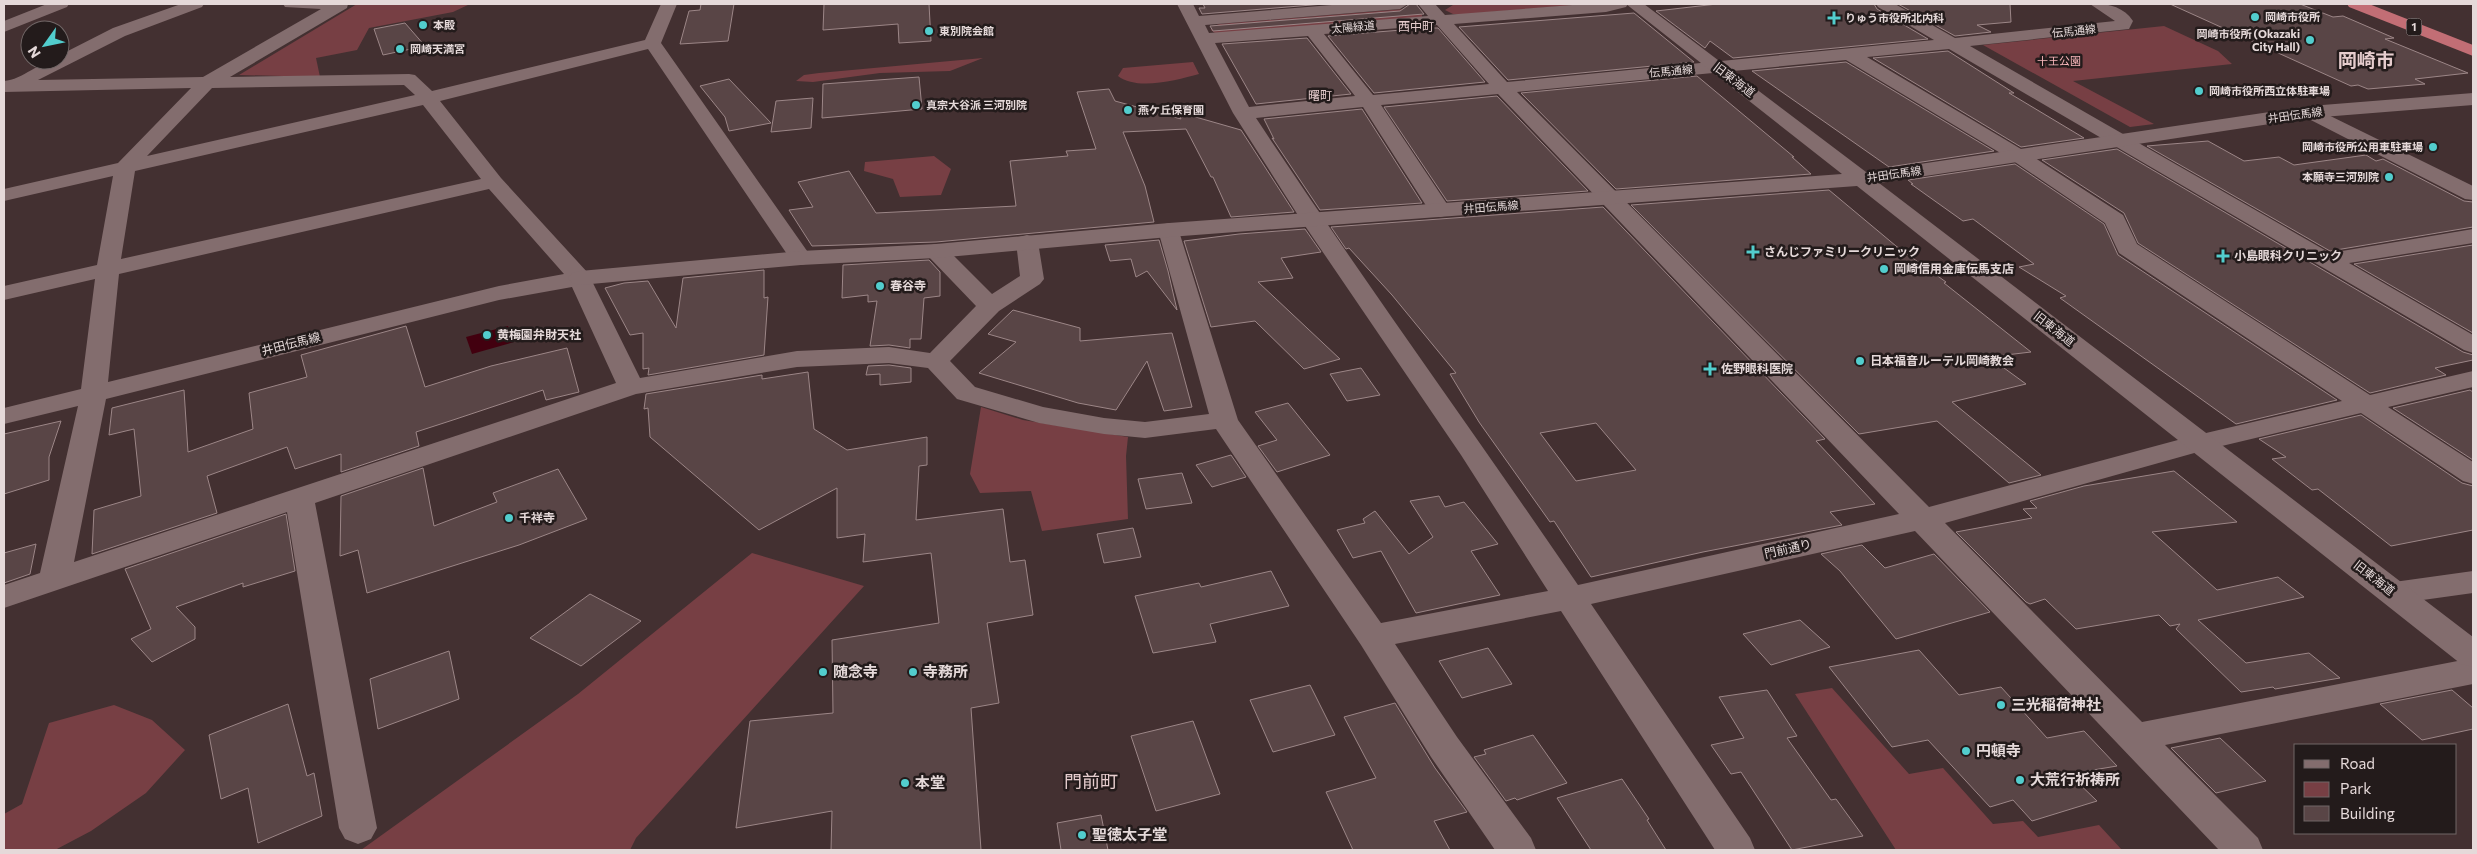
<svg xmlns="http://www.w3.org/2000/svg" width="2477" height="854" font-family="Commissioner,'Noto Sans JP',sans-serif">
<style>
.green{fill:#773f44}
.water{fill:#42000f}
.building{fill:#594546;stroke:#9c8687;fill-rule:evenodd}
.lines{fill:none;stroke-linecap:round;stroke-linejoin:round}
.street{fill:#836d6e;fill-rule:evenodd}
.secondary{fill:#836d6e;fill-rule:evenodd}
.highway{fill:#c26e75;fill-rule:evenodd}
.poi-dot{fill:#52cdcd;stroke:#231b1b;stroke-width:2}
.labels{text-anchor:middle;stroke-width:5;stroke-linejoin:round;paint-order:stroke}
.far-poi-label{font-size:11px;font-weight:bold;fill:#e5d9d9;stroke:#231b1b;text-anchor:start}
.far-street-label{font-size:11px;fill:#e5d9d9;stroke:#231b1b}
.shield{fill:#231b1b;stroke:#aba0a0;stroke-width:1}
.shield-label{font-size:11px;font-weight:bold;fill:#e5d9d9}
.far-park-label{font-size:11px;fill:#f9b7bb;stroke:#231b1b}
.far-quarter-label{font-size:12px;fill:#e6cdce;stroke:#231b1b}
.street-label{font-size:12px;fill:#e5d9d9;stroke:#231b1b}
.poi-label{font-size:12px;font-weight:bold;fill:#e5d9d9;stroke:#231b1b;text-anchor:start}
.near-poi-label{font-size:15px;font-weight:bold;fill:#e5d9d9;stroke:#231b1b;text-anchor:start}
.near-quarter-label{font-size:18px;fill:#e6cdce;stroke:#231b1b}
.far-town-label{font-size:19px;font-weight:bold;fill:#e6cdce;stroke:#231b1b}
</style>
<rect width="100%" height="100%" fill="#433031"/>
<path class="green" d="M357,4h113l-17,8 -84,16 -12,22 -41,8 4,19 -81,-2z
M1466,4h123l-122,10h-14l-8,-4 8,-5z
M1405,9l17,4v4l-206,17 -5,-4 2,-4 7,-2z
M2164,26l54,25 14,13 -159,17 81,43 -24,3 -147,-82z
M983,58l-33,13 -70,2 -67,9 -17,-1 8,-6 15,-2z
M1193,62l6,12c-22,6 -62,17 -81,2l5,-8z
M934,156l17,13 -10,26 -41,2 -7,-18 -29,-8 1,-9z
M981,407l42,13 105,17 -2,19 2,63 -86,12 -11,-40 -51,2 -10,-19z
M752,553l112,33 -228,252 -6,12h-269l217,-156z
M1832,688l77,86 34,-6 50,56 30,-3 15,16 61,-12 23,25h-226l-101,-156z
M114,705l38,15 33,30 -39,43 -55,38 -36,19h-51v-36l18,-10 27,-81z"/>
<path class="water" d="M508,326l6,16 -42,12 -6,-17z"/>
<path class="building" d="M701,4h33l-6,37 -48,3 9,-33 11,-1z
M824,4h105l2,37 -32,2 -1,-19 -75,6z
M1203,4h121l-122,10 -3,-6h6z
M1410,4h6l8,10 -211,17 -3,-5 190,-15z
M1717,4h157l3,5 51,30 -195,19 -23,-17 -5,7 -49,-37z
M1898,4h112l1,18 -34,3 14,7 -36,4z
M2170,4h130l33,13 10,-1 51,22 -9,1 83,34 -53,6 10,5 -57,5 -10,-4 -7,1z
M1634,13l60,49 -186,18 -49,-53z
M405,23l20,23 -42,9 -9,-26z
M1426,28h12l47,54 -111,11 -46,-57z
M1307,38l44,56 -95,10 -34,-60z
M1948,51l66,42h-5l75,45 -63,9 -148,-89z
M1846,62l148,89 -105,16 -137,-96z
M1697,76l97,81h-2l19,17 -195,15 -95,-96z
M919,77l3,32 -100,9 1,-34z
M729,79l42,44 -42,8 -4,-14 -25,-31z
M1109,89l6,12 66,18 -3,-7 63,18 53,82 -63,5 -18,-40h-2l-25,-48 -63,3 22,54 9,36 -218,20 -124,4 -23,-36 24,-3 -15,-25 51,-11 27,42 140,-7 -6,-45 58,-5 -2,-5 30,-2 -19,-57z
M1497,96l91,95 -141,10 -63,-94z
M813,98l-2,30 -40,4 5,-31z
M1362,109l60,94 -102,7 -48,-72 2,1 -10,-20z
M2208,141l36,20 35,-4 15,8 72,-10 10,6 7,-2 81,42 9,1v25l-143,24 -183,-105z
M2117,149l346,203 10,3v5l-38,8 11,7 -76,18 -232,-150 -14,-30 -82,-53z
M2015,164l89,60 14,31 219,145 -101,24 -176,-126 6,-2 -47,-29 15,-3 -61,-45 -10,2 -52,-37h2l-5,-4z
M1829,190l67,56 50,36 -2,1 87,69 -42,5 37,27 -74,18 89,73 -32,8 -72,-62 -78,13 -228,-229z
M1603,207l222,232 -9,2 59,63 -45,8 12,13 -139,27 -112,25 -37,-56 -4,1 -71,-100 -29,-48 6,-1 -64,-78 -43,-47 -3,1 -15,-22zM1596,423l40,47 -60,11 -36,-48z
M1305,229l16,23 -40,6 12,20 -35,4 82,77 -36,10 -49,-48 -44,6 -27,-86 55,-7z
M1159,240l9,31 9,39 -30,-39 -11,6 -5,-18 -21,2 -5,-16z
M2473,245v88l-119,-69z
M929,260l11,12v24l-16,2 -3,41h-11v9l-21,-3 -19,1 7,-45 -9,1v-7l-26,3 1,-33z
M764,270v28l4,-1 -4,58 -116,20 1,-7 -6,1v-36l-13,2 -25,-47 19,-5 24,-2 28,47 7,-50z
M1013,310l67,18v13l92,-8 20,74 -28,4 -17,-50 -31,49 -38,-7 -99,-30 37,-31 -28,-8z
M406,326l19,61 66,-21 76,-18 12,44 -33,8 -3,-10 -87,29 -40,13 3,14 -78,26v-18l-46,15 -8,-22 -80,29 10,37 -125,41 2,-44 47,-14 -7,-67 -25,6 3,-27 72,-18 4,62 65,-23 -4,-36 58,-16 -6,-22z
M889,365l22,3v14l-31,3v-11l-14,1 2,-9z
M1361,368l19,27 -33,6 -17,-27z
M808,372l6,57 33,21 80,-13v28l-8,1 -3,54 87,-11 7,53 15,-2 8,55 -46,8 12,80 -28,5 10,142h-150l1,-39 -96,17 14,-107 83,-8 -1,-73 107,-17 -8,-70 -68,9 2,-28 -28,4v-50l-78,42 -109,-93 -2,-29 -4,1 2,-15 116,-19v4z
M2470,390l3,2v68l-80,-52z
M1288,403l42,52 -53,17 -19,-26 19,-6 -22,-28z
M2361,415l101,68 11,3v44l-82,16 -73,-57 -6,1 -40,-31 14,-2 -27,-18z
M61,421l-12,36v23l-45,14v-60z
M1231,455l15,22 -34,10 -16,-22z
M423,468l11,58 63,-24 -4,-9 65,-24 29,50 -68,26 -152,48 -9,-43 -18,6 1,-60z
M2174,471l63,51 -85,10 65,58 61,-13 26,20 -106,23 48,43 63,-10 31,25 -65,11 -2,-2 -32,5 -65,-63 4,-5 -10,2 -11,-11 -83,14 -31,-30 -15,5 -4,-2 -70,-70 76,-14 -9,-9 14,-1 -7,-7 54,-15z
M1182,473l10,30 -46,6 -8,-30z
M1439,496l6,11 19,-5 34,42 -27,7 29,44 -84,18 -35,-62 -28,7 -16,-28 28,-7 -2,-4 12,-8 34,43 24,-17 -23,-36z
M286,514l9,57 -52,16v-4l-67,24 19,20v12l-43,23 -21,-23 20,-10 -26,-60z
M1133,528l8,29 -37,6 -7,-29z
M36,544l-6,30 -26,9v-30z
M1862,545l23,23 49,-14 56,58 -94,27 -56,-68 -19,-17z
M1271,571l18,35 -79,18 6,18 -63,11 -18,-57 64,-13 2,4z
M590,594l51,27 -60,45 -51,-28z
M1800,620l30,27 -59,18 -28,-31z
M1488,648l24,36 -50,14 -23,-37z
M1919,650l40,45 42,-8 46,51 37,-7 33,35 -48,8 28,27 -65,20 -19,-21 -23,7 -62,-67 -36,7 -63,-80z
M449,651l10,48 -81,30 -8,-50z
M1310,685l25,50 -62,17 -23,-52z
M1767,690l30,46 -10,2 44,62 5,-1 27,37 -71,14 -51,-78 -10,2 -20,-29 33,-7 -25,-41z
M2452,690l21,18v21l-51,11 -42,-36z
M1395,703l40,65 32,44 -33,9 16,29h-97l-27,-58 50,-14 -32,-61z
M288,704l19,72 7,-3 8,43 -64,27 -10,-55 -27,11 -12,-64z
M1193,721l27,73 -64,17 -25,-75z
M1533,735l34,48 -50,17 -2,-2 -9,3 -32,-44 12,-3 -2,-4z
M2220,738l46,43 -50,12 -45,-45z
M1622,779l27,40 -2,1 19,30h-75l-34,-52z
M1101,815l7,35h-47l-4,-27z"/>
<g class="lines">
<path class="street" d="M47,4h22l-2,3 -63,25v-11z
M181,4h23l-2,3 -77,29 -87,44 165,-3 118,-68 -36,-2 -2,-3h65l-1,4 -117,69 179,-3 6,1 17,16 213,-51 16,-36h16l-16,39 151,215 -3,5 -8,2 -8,-2 -145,-214 -208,52 61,77 87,95 52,105 157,-27 92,-4 41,6 46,-47 -48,-50 -3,-5 3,-5 8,-2 8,2 48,48 28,-18 -4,-34 3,-5 8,-2 8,2 3,5 6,37 -4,5 -41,27 -49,50 25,26 68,20 61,11 41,4 64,-8 -51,-184 3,-5 8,-2 8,2 61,195 143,203 167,-32 -87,-136 -160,-235 -68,-107 -56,-109h16l6,12 145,-12h64l-8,5 -195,16 4,8 219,-17 -10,-12h17l10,11 140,-11h43l-2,3 -20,5 -152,12 53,58 427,-42 -56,-33 -2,-3h19l60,34 160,-17 -25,-17c16,-1 33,2 43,17l-4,8 -159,17 360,207 143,-24v14l-124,20 124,72v18l-9,-3 -515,-301 -82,8 159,95 97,63 14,29 233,151 103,-24v16l-85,20 85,55v22l-10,-3 -102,-68 -156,37 -260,73 197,199 331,-64v26l-308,61 93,93 5,12h-44l-304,-319 -324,73 159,234 5,12h-40l-154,-239 -166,33 62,93 74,101 5,12h-41l-64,-93 -70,-112 -145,-216 -71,9 -41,-4 -65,-11 -82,-24 -29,-31 -39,-5 -92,4 -161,27 -321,109 62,325 -6,11 -13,5 -13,-5 -6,-11 -52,-316 -283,96v-23l36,-12 38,-167 -74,18v-16l77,-19 14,-110 -91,21v-14l93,-21 16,-89 -109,25v-12l114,-26 73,-75 -187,4v-11c19,-1 35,-21 56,-21v-5l53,-27zM1437,25l52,59 -116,11 -49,-61zM1308,36l47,60 -106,11 -34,-64zM1846,60l166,100 93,63 14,30 223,148 -153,36 -260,70 -412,-415zM404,85l11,10 -268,61 65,-68zM1498,94l401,420 -321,71c-107,-157 -218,-309 -322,-467l107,-11 69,108 8,2 8,-2 3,-5 -70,-105zM423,105l58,74 -360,80 14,-88zM489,189l75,85 -65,12 -391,96 11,-108zM572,287l44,96 -542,179 32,-163 393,-99z
M2310,106l163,80v14l-8,-1 -162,-83 -3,-4 3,-4z
M2473,571v22l-79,11 -11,-3 -5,-8 5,-8 11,-3z"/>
<path class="secondary" d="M1626,4h18l222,168 444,-66 163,-13v12l-163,13 -431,65 594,454v30l-12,-3 -604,-478 -688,51 -233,21 -135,7 -221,20 -8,-2 -4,-5 4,-5 8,-2 221,-20 135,-7 233,-21 673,-49z"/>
<path class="highway" d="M2347,4h22l104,41v11l-124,-49z"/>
</g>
<g class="poi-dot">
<circle cx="2255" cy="17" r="5"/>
<path d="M1831.5 10.5h5v5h5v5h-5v5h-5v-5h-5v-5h5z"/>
<circle cx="423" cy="25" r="5"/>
<circle cx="929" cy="31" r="5"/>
<circle cx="2310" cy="40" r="5"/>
<circle cx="400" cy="49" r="5"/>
<circle cx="2199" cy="91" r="5"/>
<circle cx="916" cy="105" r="5"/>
<circle cx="1128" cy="110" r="5"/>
<circle cx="2433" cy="147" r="5"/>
<circle cx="2389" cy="177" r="5"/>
<path d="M1750.5 244.5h5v5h5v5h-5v5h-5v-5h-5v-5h5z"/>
<path d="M2220.5 248.5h5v5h5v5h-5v5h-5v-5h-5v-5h5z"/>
<circle cx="1884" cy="269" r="5"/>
<circle cx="880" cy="286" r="5"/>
<circle cx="487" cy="335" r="5"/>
<circle cx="1860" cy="361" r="5"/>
<path d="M1707.5 361.5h5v5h5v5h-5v5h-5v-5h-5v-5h5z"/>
<circle cx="509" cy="518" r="5"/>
<circle cx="823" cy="672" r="5"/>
<circle cx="913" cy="672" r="5"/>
<circle cx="2001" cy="705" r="5"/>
<circle cx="1966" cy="751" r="5"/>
<circle cx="2020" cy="780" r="5"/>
<circle cx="905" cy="783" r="5"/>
<circle cx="1082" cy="835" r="5"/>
</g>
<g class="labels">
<g class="far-poi-label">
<text x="2265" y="21">岡崎市役所</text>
<text x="1845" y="22">りゅう市役所北内科</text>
<text x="433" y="29">本殿</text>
<text x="939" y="35">東別院会館</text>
<text x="2300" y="38" text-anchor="end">岡崎市役所 (Okazaki<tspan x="2300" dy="13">City Hall)</tspan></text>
<text x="410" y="53">岡崎天満宮</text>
<text x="2209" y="95">岡崎市役所西立体駐車場</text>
<text x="926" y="109">真宗大谷派 三河別院</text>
<text x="1138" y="114">燕ケ丘保育園</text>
<text x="2423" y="151" text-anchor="end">岡崎市役所公用車駐車場</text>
<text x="2379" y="181" text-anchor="end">本願寺三河別院</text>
</g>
<g class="far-street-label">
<text transform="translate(1353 27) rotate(-5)" y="4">太陽緑道</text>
<text transform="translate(2074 31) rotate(-6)" y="4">伝馬通線</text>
<text transform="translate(1671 71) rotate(-5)" y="4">伝馬通線</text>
<text transform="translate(2295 115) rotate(-8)" y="4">井田伝馬線</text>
<text transform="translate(1894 174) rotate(-8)" y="4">井田伝馬線</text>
<text transform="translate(1491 207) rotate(-4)" y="4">井田伝馬線</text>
</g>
<rect class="shield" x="2406.5" y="18.5" width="15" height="17" rx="4"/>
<g class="shield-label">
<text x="2414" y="31">1</text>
</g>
<g class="far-park-label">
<text x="2059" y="65">十王公園</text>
</g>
<g class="far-quarter-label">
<text x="1416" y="31">西中町</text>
<text x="1320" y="100">曙町</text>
</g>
<g class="street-label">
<text transform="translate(1734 80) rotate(37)" y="4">旧東海道</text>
<text transform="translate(2054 329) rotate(38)" y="4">旧東海道</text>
<text transform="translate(291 344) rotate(-14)" y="4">井田伝馬線</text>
<text transform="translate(1788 549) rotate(-13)" y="4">門前通り</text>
<text transform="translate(2374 578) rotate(38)" y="4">旧東海道</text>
</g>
<g class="poi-label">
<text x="1764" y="256">さんじファミリークリニック</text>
<text x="2234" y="260">小島眼科クリニック</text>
<text x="1894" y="273">岡崎信用金庫伝馬支店</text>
<text x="890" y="290">春谷寺</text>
<text x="497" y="339">黄梅園弁財天社</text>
<text x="1870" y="365">日本福音ルーテル岡崎教会</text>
<text x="1721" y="373">佐野眼科医院</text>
<text x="519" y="522">千祥寺</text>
</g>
<g class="near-poi-label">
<text x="833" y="677">随念寺</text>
<text x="923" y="677">寺務所</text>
<text x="2011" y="710">三光稲荷神社</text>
<text x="1976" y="756">円頓寺</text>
<text x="2030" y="785">大荒行祈祷所</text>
<text x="915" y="788">本堂</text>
<text x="1092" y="840">聖徳太子堂</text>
</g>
<g class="near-quarter-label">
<text x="1091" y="788">門前町</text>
</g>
<g class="far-town-label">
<text x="2366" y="67">岡崎市</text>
</g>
</g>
<rect width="2477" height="854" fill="none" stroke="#e5d9d9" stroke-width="10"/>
<rect x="2294" y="744" width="162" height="90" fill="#231b1b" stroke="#716767"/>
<rect x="2304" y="760" width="25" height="8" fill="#836d6e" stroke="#716767"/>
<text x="2340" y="769" font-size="15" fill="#e5d9d9">Road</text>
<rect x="2304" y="782" width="25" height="15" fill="#773f44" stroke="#716767"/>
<text x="2340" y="794" font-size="15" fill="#e5d9d9">Park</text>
<rect x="2304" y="806" width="25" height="15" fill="#594546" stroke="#716767"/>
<text x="2340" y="819" font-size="15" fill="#e5d9d9">Building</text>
<g transform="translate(45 45) rotate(237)"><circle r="24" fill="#231b1b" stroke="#716767"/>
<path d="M0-4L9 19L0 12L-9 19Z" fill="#52cdcd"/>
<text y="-8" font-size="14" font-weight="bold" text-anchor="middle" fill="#e5d9d9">N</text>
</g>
</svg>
